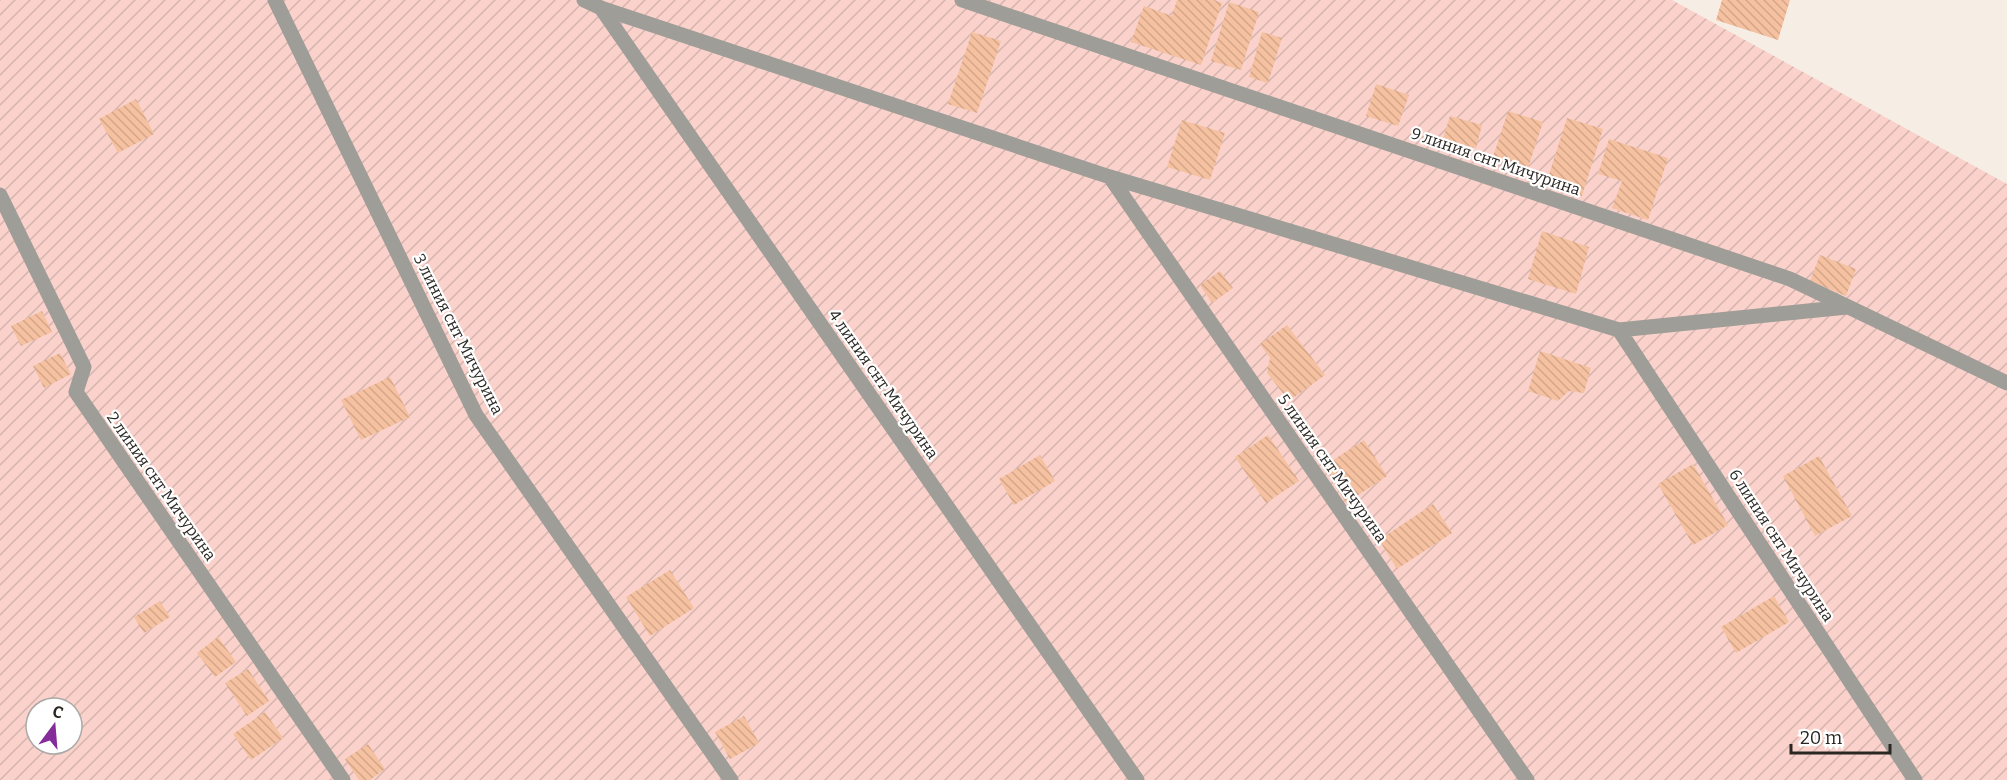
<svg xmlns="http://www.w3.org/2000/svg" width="2007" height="780" font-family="Bitter,serif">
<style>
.garden{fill:url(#garden-furrows);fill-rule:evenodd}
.building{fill:url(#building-back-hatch)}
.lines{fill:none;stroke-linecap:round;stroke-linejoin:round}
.street{stroke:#9e9d98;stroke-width:15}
.labels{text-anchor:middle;stroke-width:4.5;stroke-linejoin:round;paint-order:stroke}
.street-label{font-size:16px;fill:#2a2723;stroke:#fff}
</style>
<defs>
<pattern id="garden-furrows" width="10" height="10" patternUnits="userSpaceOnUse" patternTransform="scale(1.5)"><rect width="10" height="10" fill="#fad2cb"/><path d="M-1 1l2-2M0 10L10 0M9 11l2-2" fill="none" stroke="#d6b4ae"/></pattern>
<pattern id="building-back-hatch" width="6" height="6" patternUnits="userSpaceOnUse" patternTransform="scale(1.5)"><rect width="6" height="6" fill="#f6c1a0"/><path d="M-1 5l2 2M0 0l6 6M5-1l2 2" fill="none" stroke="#d3a68a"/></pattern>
</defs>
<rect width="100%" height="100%" fill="#f6eee4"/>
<path class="garden" d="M0,0h1672l335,184v596h-2007zM36,708h36v36h-36z"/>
<path class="building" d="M1177,0h37l8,3 -21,62 -70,-23 13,-36 28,10z
M1722,0h68l-12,40 -62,-20z
M1229,2l30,10 -18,58 -30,-9z
M972,32l29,9 -24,72 -29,-9z
M1262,32l20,6 -14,45 -19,-6z
M1376,84l33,11 -11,31 -32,-10z
M136,99l18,35 -36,19 -19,-34z
M1508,111l35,11 -15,46 -35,-11z
M1450,116l32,9 -6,23 -33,-9z
M1567,118l36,11 -21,67 -36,-12z
M1182,120l43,13 -15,47 -43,-13z
M1609,139l59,19 -20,62 -36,-12 10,-27 -24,-7z
M1542,231l47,16 -13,47 -48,-15z
M1820,255l36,14 -10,27 -36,-15z
M1220,271l13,17 -21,15 -12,-18z
M42,311l10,21 -31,14 -10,-20z
M1287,325l38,50 -36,26 -22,-28 3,-15 -10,-14z
M1540,351l51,17 -7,25 -15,-2 -11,10 -30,-10z
M60,353l11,21 -27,14 -11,-22z
M390,377l20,40 -49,23 -20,-40z
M1268,435l31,46 -33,22 -31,-46z
M1364,440l23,36 -41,27 -22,-37z
M1040,455l15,26 -41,24 -15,-26z
M1819,456l33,60 -37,20 -32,-60z
M1693,464l35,61 -35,20 -35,-61z
M1433,504l19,29 -55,36 -18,-29z
M670,570l24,38 -44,28 -24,-39z
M1774,596l15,26 -53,31 -15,-26z
M160,601l10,16 -26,16 -10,-16z
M218,637l18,25 -21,15 -18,-24z
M248,669l21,32 -22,15 -22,-33z
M265,712l18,26 -32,22 -18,-26z
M744,716l15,27 -29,16 -15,-27z
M368,744l17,25 -15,11h-11l-14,-21z"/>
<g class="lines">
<path class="street" d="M275,0l201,415 255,365
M584,0l17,8 509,169 509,153 228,-23
M962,0l828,279 217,104
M601,8l536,772
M1110,177l417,603
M0,195l84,172 -8,25 267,388
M1619,330l296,450"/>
</g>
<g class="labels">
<g class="street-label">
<text transform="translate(1496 161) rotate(19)" y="6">9 линия снт Мичурина</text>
<text transform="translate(459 334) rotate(63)" y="6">3 линия снт Мичурина</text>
<text transform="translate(884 384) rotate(55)" y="6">4 линия снт Мичурина</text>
<text transform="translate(1333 468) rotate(55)" y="6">5 линия снт Мичурина</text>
<text transform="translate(162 486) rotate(55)" y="6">2 линия снт Мичурина</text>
<text transform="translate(1782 545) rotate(57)" y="6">6 линия снт Мичурина</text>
</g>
</g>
<g transform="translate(54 726) rotate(16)"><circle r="28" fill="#ffffff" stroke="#aaa9a7" stroke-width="1.5"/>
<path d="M0-4.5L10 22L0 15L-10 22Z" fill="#842c99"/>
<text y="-9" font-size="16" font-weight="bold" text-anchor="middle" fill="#2a2723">С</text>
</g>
<path d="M1791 744v9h99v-9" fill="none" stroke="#2a2723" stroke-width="3"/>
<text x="1800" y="744" font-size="18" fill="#2a2723" stroke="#ffffff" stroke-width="4.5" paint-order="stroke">20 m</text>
</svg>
